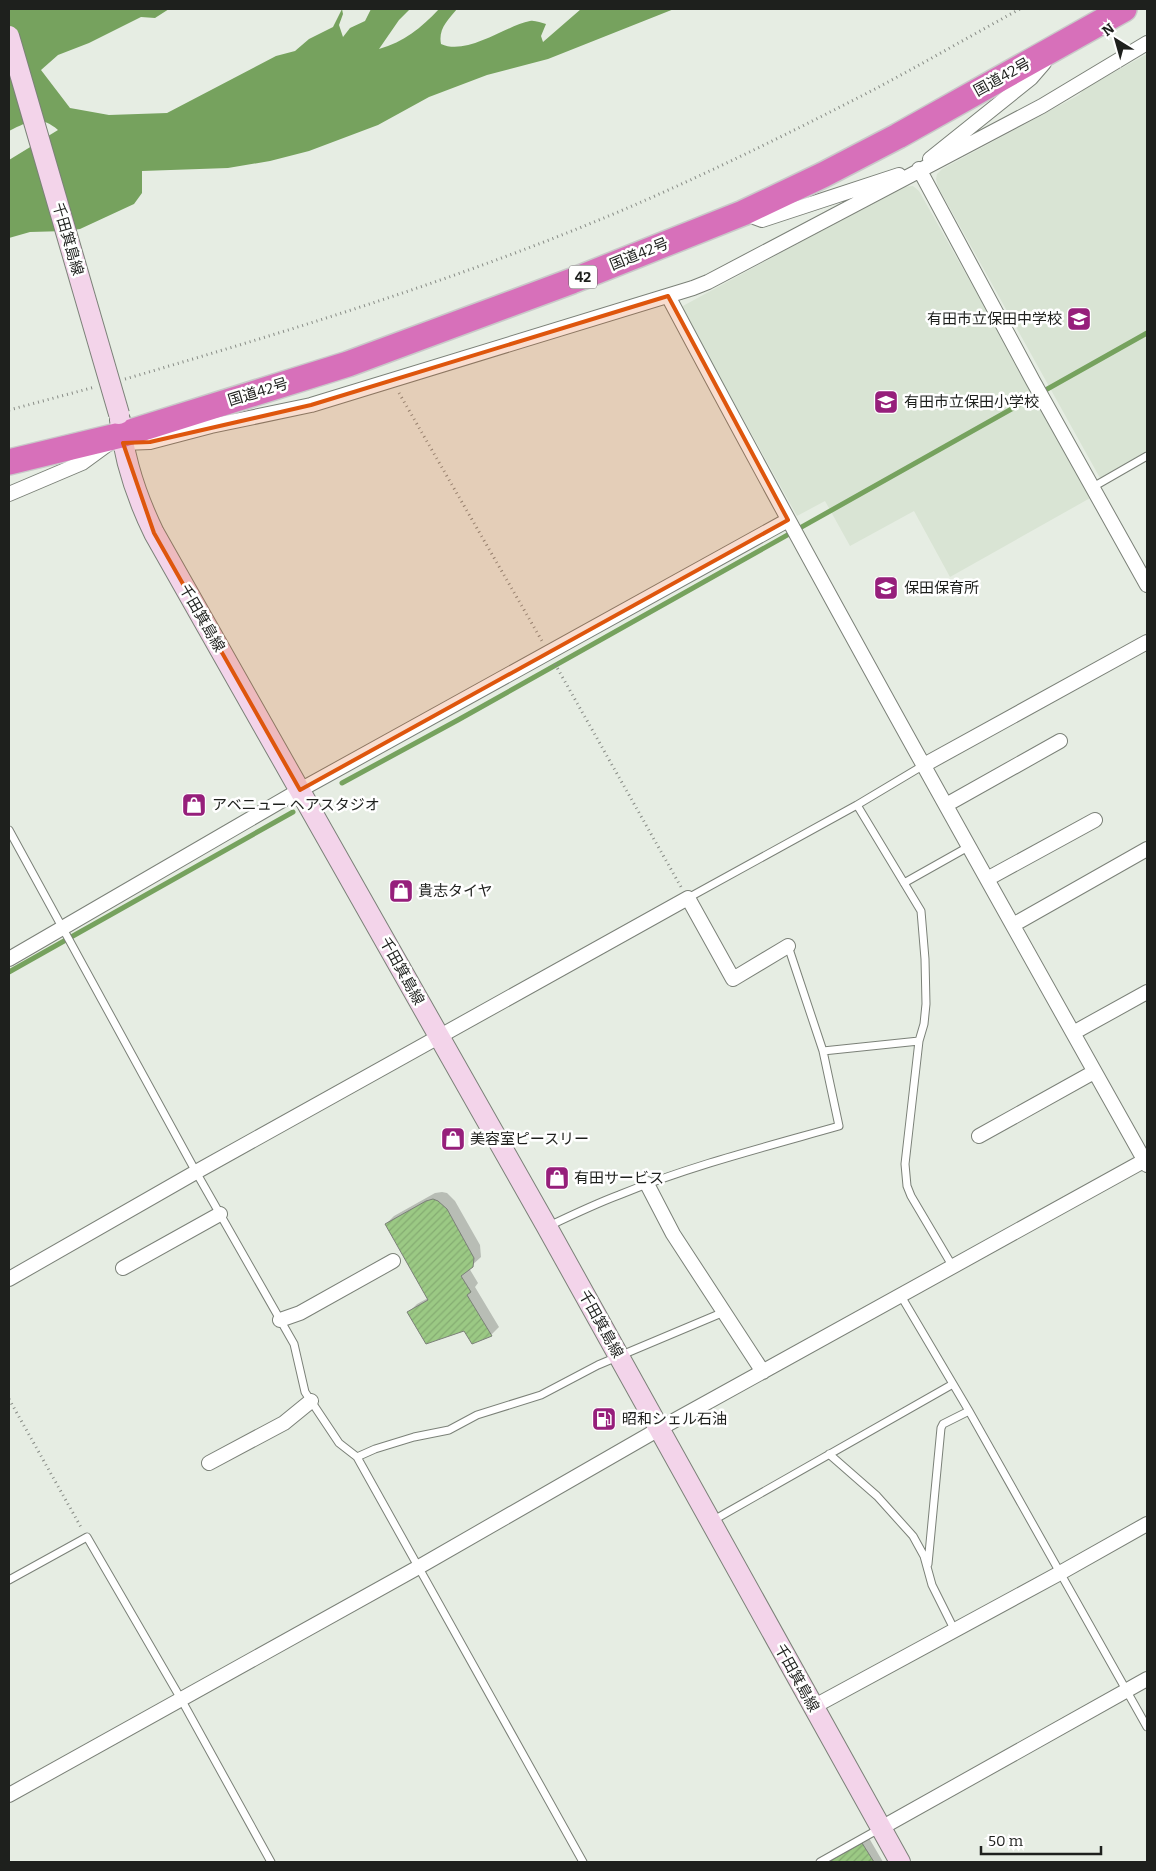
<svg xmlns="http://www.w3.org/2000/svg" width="1156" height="1871" font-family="Bitter,'Noto Sans JP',serif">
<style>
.built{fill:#d9e4d4}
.water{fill:#76a25e}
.shadow{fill:#0003}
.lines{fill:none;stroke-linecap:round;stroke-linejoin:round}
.stream{stroke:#76a25e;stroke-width:5}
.building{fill:url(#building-hatch);stroke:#7b8078}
.lane-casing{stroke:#7b8178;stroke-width:9}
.street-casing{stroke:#7b8178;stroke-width:16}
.secondary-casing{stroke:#7b8178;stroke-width:22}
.highway-casing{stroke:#c9c9c9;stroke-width:28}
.path{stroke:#888c86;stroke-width:3;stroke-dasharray:1 4;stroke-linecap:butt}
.lane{stroke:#fff;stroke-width:7}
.street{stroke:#fff;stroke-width:14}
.secondary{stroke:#f3d4ea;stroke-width:20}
.highway{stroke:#d770ba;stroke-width:25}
.secondary-bridge-casing{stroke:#7b8178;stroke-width:22;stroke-linecap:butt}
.secondary-bridge{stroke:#f3d4ea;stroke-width:20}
.marked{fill:#de560d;fill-opacity:0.2;stroke:#de560d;stroke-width:4;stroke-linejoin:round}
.labels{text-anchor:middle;stroke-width:5;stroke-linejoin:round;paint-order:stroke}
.shield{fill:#fff;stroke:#626361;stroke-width:1}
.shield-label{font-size:14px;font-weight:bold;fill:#1e201d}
.street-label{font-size:15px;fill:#1e201d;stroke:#fff}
.poi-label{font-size:15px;fill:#1e201d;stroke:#fff;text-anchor:start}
</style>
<defs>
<pattern id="building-hatch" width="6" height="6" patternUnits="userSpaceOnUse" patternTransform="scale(1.25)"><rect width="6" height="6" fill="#9bc984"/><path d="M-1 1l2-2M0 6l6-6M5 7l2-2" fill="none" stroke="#85ac72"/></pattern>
</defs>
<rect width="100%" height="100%" fill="#e6ede3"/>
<path class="built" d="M1147,54v397l-47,27 -162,-291 -2,-8 1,-5 5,-5 137,-74 5,-6z
M913,186l6,5 173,306 -142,80 -36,-66 -64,35 -25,-45 -28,15 -116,-209 221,-120z"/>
<path class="water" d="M9,9h160l-14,9 -14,-1 -52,26 -31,12 -17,15 29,38 39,7 58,-2 109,-57 19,-5 14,-12 24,-12 9,-18 1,5 -4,11 4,12 7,-9 15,-7 6,-12h39l-11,11 -20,29c25,-7 42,-21 60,-40h18c-9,11 -19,20 -16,35 26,12 64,-18 89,-23 5,-1 11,2 16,3l-5,12 2,6 38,-33h93l-126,50 -61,16 -58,22 -51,28 -69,26 -39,10 -42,7 -86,3v22l-8,11 -54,25 -14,2 -36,1 -21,6v-78l49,-30c-19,-16 -30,-8 -49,1z"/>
<path class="shadow" d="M442,1192l5,1 8,8 25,44 1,12 -12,11 9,15 -3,4 24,40 -8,8 -26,-5 -56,-18 8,-8 11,-6 -42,-74 8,-8 41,-23z
M869,1838l14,24h-57z"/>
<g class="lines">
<path class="stream" d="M342,783l116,-63 689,-387
M9,972l284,-160"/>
</g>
<path class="building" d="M433,1199l5,2 9,8 27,49 -1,9 -12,9 10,16 -4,3 25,41 -20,8 -8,-13 -38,13 -19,-32 21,-12 -43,-76 41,-23z
M862,1843l12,19h-46z"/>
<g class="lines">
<defs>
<path id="lane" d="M1093,487l54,-31
M857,805l64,106 4,48 1,45 -2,20 -5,17
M9,830l187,342 98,172 11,48 34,51 18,14 226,405
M904,883l64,-36
M688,898l169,-93 67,-40
M788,946l35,105
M549,1226c23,-11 46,-22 70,-31 71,-29 146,-48 220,-69l-16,-75 96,-10 -14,123 2,22 4,10 42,71
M901,1296l68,115 178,316
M829,1454l48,42 36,40 11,20 8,29 22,44
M357,1457l18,-8 39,-12 35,-7 28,-15 64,-20 57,-30 126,-53
M712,1521l241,-137
M928,1564l13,-136 2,-4 26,-13
M9,1580l78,-43 94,162 90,163
M820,1862l59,-33"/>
<path id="street" d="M930,159l101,-81 13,-15v-7
M919,169l114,212 114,204
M743,213l19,7 137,-45
M668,296c155,292 317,580 479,869
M123,443l27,-1 61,-16 100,-21 382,-117 15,-6 334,-176 105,-63
M9,494l73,-31 26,-19
M924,765l223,-123
M946,805l114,-64
M987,879l108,-59
M1013,925l134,-76
M9,959l291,-169 488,-270
M1073,1033l74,-41
M979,1136l115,-64
M647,1184l26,50 90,138
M123,1268l97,-54
M9,1279l187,-107 492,-274 45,81 55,-33
M280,1320l20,-7 93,-52
M209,1463l75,-40 27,-22
M813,1707l247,-134 87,-49
M9,1795l408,-227 242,-139 488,-270
M881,1828l266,-149"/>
<path id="secondary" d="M120,420c4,40 17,78 34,113l393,694 353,635"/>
<path id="highway" d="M9,462l112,-27 227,-71 224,-83 171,-68 80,-38 75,-39 226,-127"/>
</defs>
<use href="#lane" class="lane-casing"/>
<use href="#street" class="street-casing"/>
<use href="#secondary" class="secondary-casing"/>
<use href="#highway" class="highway-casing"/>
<path class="path" d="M125,379c164,-48 328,-98 486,-164 90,-38 177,-81 264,-126 49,-26 97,-54 145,-80
M399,393l143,248
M9,410l86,-23
M555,664l126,223
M9,1399l73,130"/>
<use href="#lane" class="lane"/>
<use href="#street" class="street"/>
<use href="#secondary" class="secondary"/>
<use href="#highway" class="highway"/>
<defs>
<path id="secondary-bridge" d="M9,36l110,378"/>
</defs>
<use href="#secondary-bridge" class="secondary-bridge-casing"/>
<use href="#secondary-bridge" class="secondary-bridge"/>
</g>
<path class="marked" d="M668,296l120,224 -488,270 -146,-257 -31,-90 27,-1 161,-37z"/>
<defs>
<symbol id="school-square" viewBox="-11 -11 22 22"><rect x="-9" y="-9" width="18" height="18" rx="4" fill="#961f7b" stroke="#fff"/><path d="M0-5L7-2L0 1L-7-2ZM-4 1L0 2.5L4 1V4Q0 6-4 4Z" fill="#fff"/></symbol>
<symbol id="shop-square" viewBox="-11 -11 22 22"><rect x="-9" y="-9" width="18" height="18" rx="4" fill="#961f7b" stroke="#fff"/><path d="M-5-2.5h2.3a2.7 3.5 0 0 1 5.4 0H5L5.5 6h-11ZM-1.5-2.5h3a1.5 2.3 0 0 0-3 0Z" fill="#fff"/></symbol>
<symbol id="fuel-square" viewBox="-11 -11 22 22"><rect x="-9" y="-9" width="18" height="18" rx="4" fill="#961f7b" stroke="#fff"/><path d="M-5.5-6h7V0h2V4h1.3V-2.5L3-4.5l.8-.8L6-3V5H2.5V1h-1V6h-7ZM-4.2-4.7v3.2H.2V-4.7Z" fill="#fff"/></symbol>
</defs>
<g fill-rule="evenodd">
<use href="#school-square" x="1065" y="305" width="28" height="28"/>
<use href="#school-square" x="872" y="388" width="28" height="28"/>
<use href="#school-square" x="872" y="574" width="28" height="28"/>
<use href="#shop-square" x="180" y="791" width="28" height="28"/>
<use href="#shop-square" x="387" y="877" width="28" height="28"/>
<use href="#shop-square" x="439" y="1125" width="28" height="28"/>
<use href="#shop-square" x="543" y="1164" width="28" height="28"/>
<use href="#fuel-square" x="590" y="1405" width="28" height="28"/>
</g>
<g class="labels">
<rect class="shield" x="569" y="265.5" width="28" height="23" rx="4"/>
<g class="shield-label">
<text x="583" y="282">42</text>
</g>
<g class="street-label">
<text transform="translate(1002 77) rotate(-29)" y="5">国道42号</text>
<text transform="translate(68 239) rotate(74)" y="5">千田箕島線</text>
<text transform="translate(639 254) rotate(-22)" y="5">国道42号</text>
<text transform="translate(258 392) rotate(-17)" y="5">国道42号</text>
<text transform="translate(202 618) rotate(60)" y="5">千田箕島線</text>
<text transform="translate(402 971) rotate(61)" y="5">千田箕島線</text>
<text transform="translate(601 1324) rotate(61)" y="5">千田箕島線</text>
<text transform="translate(797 1678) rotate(61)" y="5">千田箕島線</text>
</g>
<g class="poi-label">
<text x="1062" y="324" text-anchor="end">有田市立保田中学校</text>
<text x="904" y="407">有田市立保田小学校</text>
<text x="904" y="593">保田保育所</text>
<text x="212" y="810">アベニュー ヘアスタジオ</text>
<text x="418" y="896">貴志タイヤ</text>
<text x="470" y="1144">美容室ピースリー</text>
<text x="574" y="1183">有田サービス</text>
<text x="622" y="1424">昭和シェル石油</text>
</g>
</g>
<rect width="1156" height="1871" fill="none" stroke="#1e201d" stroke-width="20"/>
<g transform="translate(1116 40) rotate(323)" stroke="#ffffff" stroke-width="4" paint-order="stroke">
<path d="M0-4L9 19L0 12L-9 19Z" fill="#1e201d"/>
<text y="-8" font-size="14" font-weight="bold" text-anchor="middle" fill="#1e201d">N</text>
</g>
<path d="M981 1846v8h120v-8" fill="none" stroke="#1e201d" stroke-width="2.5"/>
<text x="988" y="1846" font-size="15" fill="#1e201d" stroke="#ffffff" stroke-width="4" paint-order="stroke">50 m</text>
</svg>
